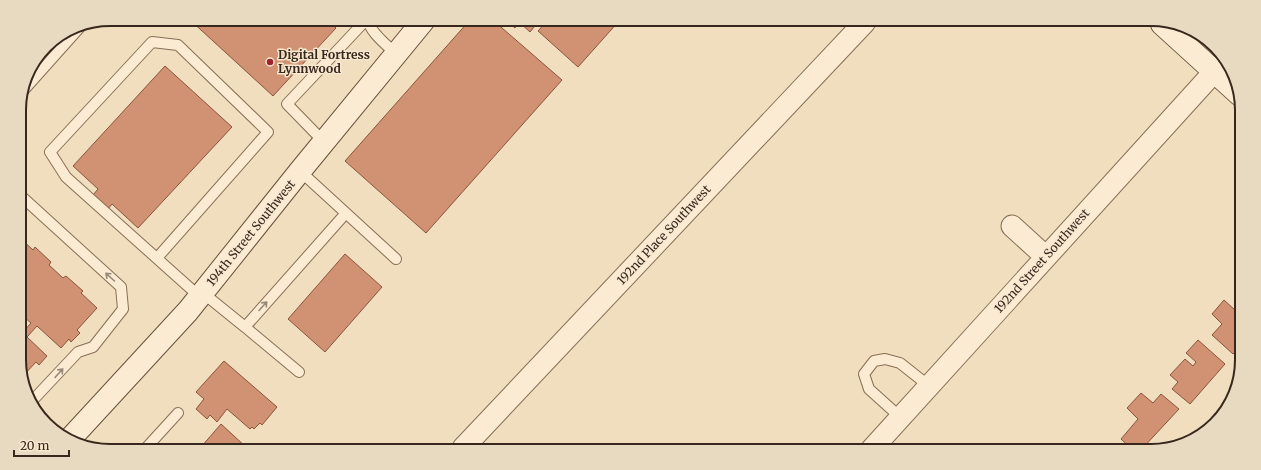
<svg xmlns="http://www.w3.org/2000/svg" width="1261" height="470" font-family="Merriweather,serif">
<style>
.building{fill:#d09272;stroke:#8a543b}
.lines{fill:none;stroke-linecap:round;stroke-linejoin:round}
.lane-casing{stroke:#896e56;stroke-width:12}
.street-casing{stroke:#896e56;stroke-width:23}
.secondary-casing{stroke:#6b4f3a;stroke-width:24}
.lane{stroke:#faebd2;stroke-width:10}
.street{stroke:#faebd2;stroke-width:21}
.secondary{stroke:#faebd2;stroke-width:22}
.oneway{stroke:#998977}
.poi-dot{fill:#9b232d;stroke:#f7e8cf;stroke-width:1.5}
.labels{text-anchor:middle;stroke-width:3;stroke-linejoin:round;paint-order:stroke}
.poi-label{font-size:12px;font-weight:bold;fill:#38271c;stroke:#f7e8cf;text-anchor:start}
.street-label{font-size:12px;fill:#38271c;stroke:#f7e8cf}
.rim{fill:none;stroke:#38271c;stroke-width:2}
</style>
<rect width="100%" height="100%" fill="#f0debf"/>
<path class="building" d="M189,19l138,1 9,8 -63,68z
M469,21h25l68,59 -136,153 -81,-72z
M507,21h32l-9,11 -11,-10 -4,6z
M547,21h72l-41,46 -40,-36z
M165,66l67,61 -94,101 -26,-24 -4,5 -15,-14 5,-6 -25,-23z
M20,238l13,12 2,-3 16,15 -2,3 14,13 3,-2 17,15 -2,2 16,15 -20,22 3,3 -9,9 -2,-3 -8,9 -24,-22 -10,11 20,19 -8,9 -3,-3 -14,15 3,3 -2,2 -2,-4 -1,-47 2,2 9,-10 -7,-6 -2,2 -2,-1z
M345,254l37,33 -57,65 -37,-33z
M1224,300l12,11 2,-3v41l-5,5 -21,-19 10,-11 -10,-10z
M1198,340l27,24 -35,40 -18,-15 6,-7 -8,-7 15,-16 8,7 3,-4 -10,-9z
M224,361l53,46 -15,18 -2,-2 -6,6 -2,-2 -2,2 -23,-20 -10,13 -7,-7 -3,4 -11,-10 8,-10 -8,-7z
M1141,393l12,10 8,-9 18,15 -39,42h-6l-13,-12 17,-20 -11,-11z
M221,424l25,23h-45z
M191,443l4,4h-8z
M1117,445l7,6h-12z"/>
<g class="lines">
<defs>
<path id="lane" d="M369,20c-1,11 19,26 27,34
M23,91l59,-66
M324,142l-37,-38 79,-84
M300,171l96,88
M20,195l101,92 2,22 -30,38 -15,5 -46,49
M157,258l111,-126 -90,-87 -26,-3 -102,110 16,25 134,120
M203,293l42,34 101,-114
M245,327l54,45
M900,417l-31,-28 -5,-15 10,-13 11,-2 15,4 29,23
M147,447l31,-34"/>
<path id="street" d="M1012,226l34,31
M463,448l402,-426
M871,450l343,-378"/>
<path id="secondary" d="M1162,24l78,71
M70,439l118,-128 112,-140 124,-151"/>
</defs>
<use href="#lane" class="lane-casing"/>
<use href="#street" class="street-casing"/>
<use href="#secondary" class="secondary-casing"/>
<use href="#lane" class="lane"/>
<use href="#street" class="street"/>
<use href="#secondary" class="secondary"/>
</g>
<defs><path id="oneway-shaft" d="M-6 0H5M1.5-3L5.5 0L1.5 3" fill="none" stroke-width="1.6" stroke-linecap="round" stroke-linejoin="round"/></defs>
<g class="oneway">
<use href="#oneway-shaft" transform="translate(110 277) rotate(-138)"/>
<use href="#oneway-shaft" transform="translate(263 306) rotate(-48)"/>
<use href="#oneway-shaft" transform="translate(59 373) rotate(-48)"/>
</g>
<circle class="poi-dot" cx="270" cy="62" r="4"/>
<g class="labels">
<g class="poi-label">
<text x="278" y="59">Digital Fortress<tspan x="278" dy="14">Lynnwood</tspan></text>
</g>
<g class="street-label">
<text transform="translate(251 233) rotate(-51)" y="4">194th Street Southwest</text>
<text transform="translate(664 235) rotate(-47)" y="4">192nd Place Southwest</text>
<text transform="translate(1042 261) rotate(-48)" y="4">192nd Street Southwest</text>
</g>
</g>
<path d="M0 0H1261V470H0ZM110 26H1151A84 84 0 0 1 1235 110V360A84 84 0 0 1 1151 444H110A84 84 0 0 1 26 360V110A84 84 0 0 1 110 26Z" fill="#e8d9c1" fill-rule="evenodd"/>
<path class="rim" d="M110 26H1151A84 84 0 0 1 1235 110V360A84 84 0 0 1 1151 444H110A84 84 0 0 1 26 360V110A84 84 0 0 1 110 26Z"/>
<path d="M14 450v6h55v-6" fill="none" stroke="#38271c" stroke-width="2"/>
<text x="20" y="450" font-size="12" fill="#38271c" stroke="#f7e8cf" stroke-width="3" paint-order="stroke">20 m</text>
</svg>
